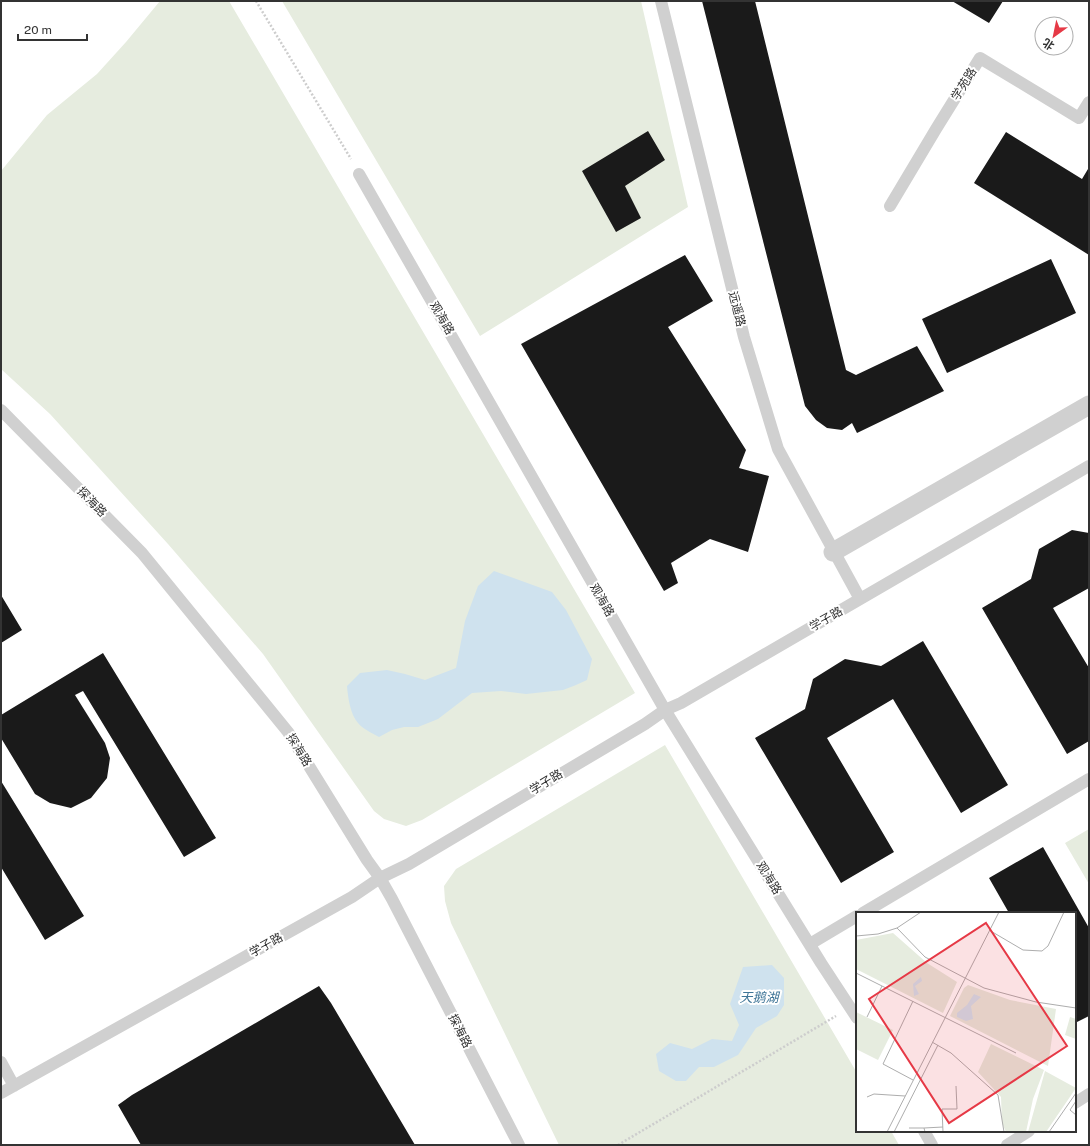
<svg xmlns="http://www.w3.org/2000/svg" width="1090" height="1146" font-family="'Public Sans','Noto Sans SC',sans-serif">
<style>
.green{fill:#e6ecdf}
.water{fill:#cfe2ee}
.building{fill:#1a1a1a}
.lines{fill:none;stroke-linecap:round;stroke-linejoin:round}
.path{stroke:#cdcdcd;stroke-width:2.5;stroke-dasharray:2 2;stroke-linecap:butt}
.service{stroke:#d0d0d0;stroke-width:12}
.pedestrian{stroke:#d0d0d0;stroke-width:19}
.labels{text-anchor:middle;stroke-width:4;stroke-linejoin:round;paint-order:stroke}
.street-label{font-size:12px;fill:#333;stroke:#fff}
.water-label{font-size:13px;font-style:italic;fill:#3f7597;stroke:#fff}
.inset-road{fill:none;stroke:#adadad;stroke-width:1}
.view{fill:#e63946;fill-opacity:0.15;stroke:#e63946;stroke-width:2}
.inset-edge{fill:none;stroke:#333;stroke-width:2}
</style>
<rect width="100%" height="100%" fill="#fff"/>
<path class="green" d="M160,1h69l406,692 -213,127 -16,6 -22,-7 -10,-8 -111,-157 -95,-110 -118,-130 -49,-45v-198l46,-56 50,-41 29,-32z
M282,1h359l47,206 -208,129z
M665,745l192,328v58h34l8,14h-340l-108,-222 -6,-22 -1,-15 12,-17z
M1089,829v55l-24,-41z"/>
<path class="water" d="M494,571l58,21 14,18 26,49 -5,21 -11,5 -13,5 -37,4 -25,-3 -29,2 -34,26 -20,8h-14l-12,3 -13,7c-7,-4 -16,-8 -21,-14 -8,-9 -10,-26 -11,-37l13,-13 27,-3 18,4 20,6 31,-12 9,-47 13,-35z
M772,965l12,13v27l-7,11 -21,12 -18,27 -24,12h-15l-13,14h-10l-17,-10 -3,-17 14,-11 22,6 20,-10 20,2 7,-16 -9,-21 13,-37z"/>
<path class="building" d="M702,1h53l91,369 10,5 61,-29 27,45 -87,42 -5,-10 -10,7 -15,-2 -11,-8 -11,-14z
M952,1h51l-14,22z
M648,131l17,29 -40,26 16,32 -25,14 -34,-61z
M1006,132l76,47 6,-10h1v86l-115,-72z
M685,255l28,46 -45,26 78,123 -7,18 30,8 -21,76 -38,-13 -39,24 7,20 -14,8 -143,-247z
M1051,259l25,54 -129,60 -25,-54z
M1072,530l17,3v55l-36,20 36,60v73l-22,13 -85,-146 49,-29 8,-30z
M1,595l21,35 -21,13z
M923,641l85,144 -47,28 -68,-114 -66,39 67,114 -53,31 -86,-145 50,-29 8,-30 32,-20 36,7z
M103,653l113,185 -32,19 -101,-166 -8,4 30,48 5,15 -3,20 -16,20 -20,10 -21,-5 -15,-9 -34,-56v-23z
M1,781l83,135 -39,24 -44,-73z
M1043,847l46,81v88l-12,6 -2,7v-116h-66l-20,-35z
M319,986l12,17 84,142h-274l-23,-40 14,-10z"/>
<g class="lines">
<path class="path" d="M256,1l95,158
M618,1145l218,-129"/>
<path class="service" d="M661,1l83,336 34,112 82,150
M359,174l306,536 156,253 36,55
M890,206l46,-77 44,-71 99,60 10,-16
M1,410l141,143 146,179 79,128 13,18 12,21 127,246
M863,913l226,-134
M810,944l47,-28
M1,1062l13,24
M1,1093l351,-196 28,-19 29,-14 236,-140 20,-14 16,-7 408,-237
M1075,1103l14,-9
M924,1131l8,14
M1007,1145l22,-14"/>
<path class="pedestrian" d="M833,552l256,-147"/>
</g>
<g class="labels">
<g class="street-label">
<text transform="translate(964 84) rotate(-58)" y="4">学苑路</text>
<text transform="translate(737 309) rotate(76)" y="4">远遥路</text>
<text transform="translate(442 318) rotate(60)" y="4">观海路</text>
<text transform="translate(92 502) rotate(46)" y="4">探海路</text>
<text transform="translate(602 600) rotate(60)" y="4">观海路</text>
<text transform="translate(826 619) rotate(-30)" y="4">学子路</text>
<text transform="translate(299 750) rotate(58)" y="4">探海路</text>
<text transform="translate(546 782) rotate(-31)" y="4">学子路</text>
<text transform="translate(769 878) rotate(58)" y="4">观海路</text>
<text transform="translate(266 945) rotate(-29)" y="4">学子路</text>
<text transform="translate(460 1031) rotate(63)" y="4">探海路</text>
</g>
<g class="water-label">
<text x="759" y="1002">天鹅湖</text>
</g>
</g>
<g transform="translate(856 912)">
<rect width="220" height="220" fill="#fff"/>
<path d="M37,21l34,30 30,19 -14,31 -87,-44v-29zM112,73l42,15 46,9 -8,57 -98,-50 14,-28zM0,100l37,18 -15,30 -22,-11zM214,105l6,2v20l-11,-4zM135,132l53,26 -11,29 -7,33h-20l-4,-9 -1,-26 -23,-25zM189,159l31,17 -30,44h-18z" fill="#e6ecdf"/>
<path d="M65,65l1,4 -7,5 4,8 -5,2 -1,-12zM118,82l7,3 -10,9 2,13 -7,2 -9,-4v-4l10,-8z" fill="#cfe2ee"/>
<path class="inset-road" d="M41,16l28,29 59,31 52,14 40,6M133,18l34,20 19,1 6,-5 16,-34M0,24l22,-2 19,-6 24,-16M0,61l160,80M11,105l15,-31M76,130l19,11 47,42 6,37M57,168l-30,-16 30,-63M11,185l7,-3 31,2M220,189l-6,9 6,5M53,216h15M31,220l112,-220M38,220l44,-87M69,220l-1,-4 19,-1M87,220l-1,-23h15l-1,-23M193,220l27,-39"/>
<path class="view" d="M130,11l81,123 -118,77 -80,-124z"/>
<rect width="220" height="220" class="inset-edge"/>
</g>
<rect width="1090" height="1146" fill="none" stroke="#333333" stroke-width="4"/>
<g transform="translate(1054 36) rotate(213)"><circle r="19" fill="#ffffff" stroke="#adadad"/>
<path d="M0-3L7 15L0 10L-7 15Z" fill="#e63946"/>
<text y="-6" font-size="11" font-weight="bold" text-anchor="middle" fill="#333333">北</text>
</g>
<path d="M18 34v6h69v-6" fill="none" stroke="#333333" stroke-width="2"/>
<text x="24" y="34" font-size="12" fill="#333333" stroke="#ffffff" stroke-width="3" paint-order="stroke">20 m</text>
</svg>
